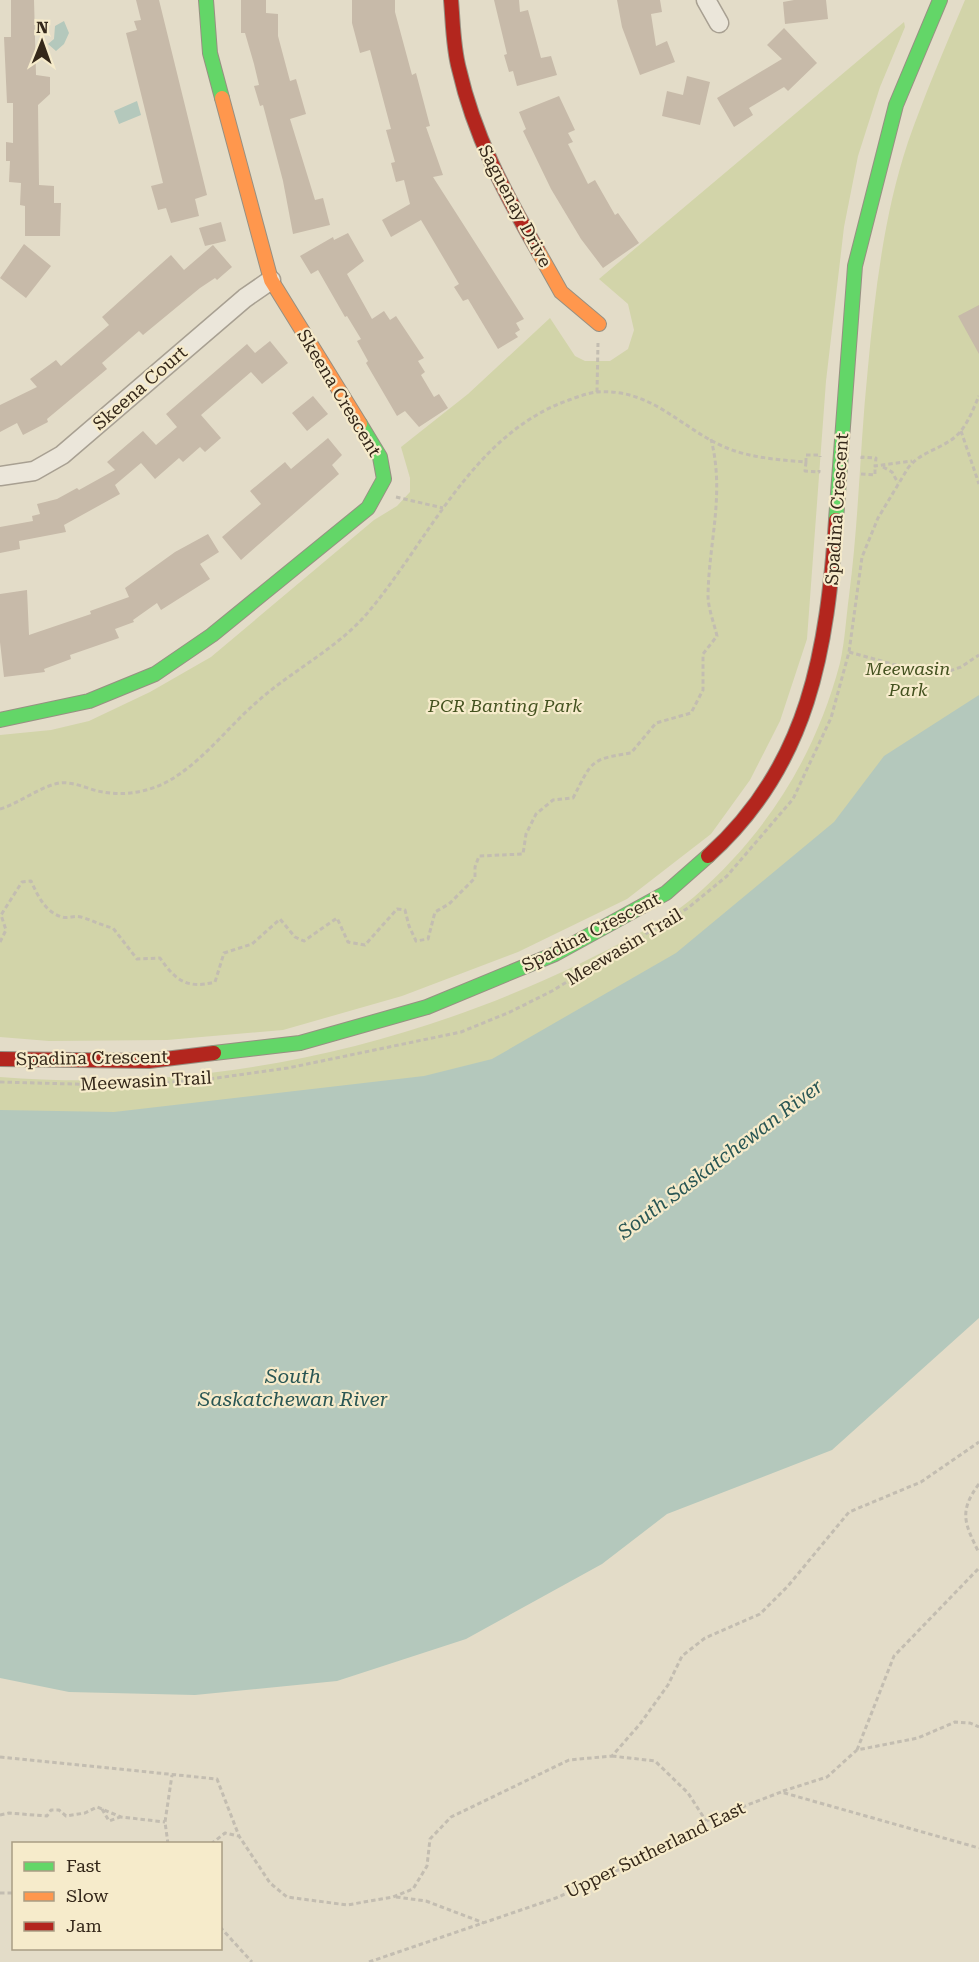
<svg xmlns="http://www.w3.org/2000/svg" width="979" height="1962" font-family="'Roboto Serif',serif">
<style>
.green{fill:#d2d4a9}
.water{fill:#b4c8bc}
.building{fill:#c7baa9}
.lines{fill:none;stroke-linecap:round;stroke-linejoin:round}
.street-casing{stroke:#a8a092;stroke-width:21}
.fast-casing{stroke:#979082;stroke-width:16}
.slow-casing{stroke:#979082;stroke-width:16}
.jam-casing{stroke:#979082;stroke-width:16}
.path{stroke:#c3bdb1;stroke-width:3;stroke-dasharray:4.5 3;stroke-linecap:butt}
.street{stroke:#ebe6da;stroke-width:18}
.fast{stroke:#63d668;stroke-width:14}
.slow{stroke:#ff974d;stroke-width:14}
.jam{stroke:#b3261e;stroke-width:14}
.labels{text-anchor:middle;stroke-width:4.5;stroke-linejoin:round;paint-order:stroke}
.street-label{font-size:18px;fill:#35281a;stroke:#f6ebcb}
.park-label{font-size:18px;font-style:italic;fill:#445220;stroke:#f6ebcb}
.water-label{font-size:20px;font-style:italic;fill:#295654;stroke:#f6ebcb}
</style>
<rect width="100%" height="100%" fill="#e3dcc8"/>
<path class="green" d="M965,0h14v723l-257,213 -236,144 -180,25 -306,15v-43c199,16 398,-26 577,-112 38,-19 85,-41 117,-68 73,-64 121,-140 146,-234 5,-22 6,-45 9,-67 10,-76 11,-153 19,-229 7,-75 16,-153 40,-225 17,-48 37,-95 57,-142z
M904,22l1,5 -25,60 -22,69 -14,71 -18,154 -19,258 -27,82 -30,59 -39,54 -84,65 -109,53 -116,44 -119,34 -116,10 -118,1 -49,-4v-302l51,-5 38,-9 61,-29 61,-35 163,-137 23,-14 13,-14v-14l-9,-31 67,-53 82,-76 25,38 10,5h25l18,-12 6,-19 -6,-26 -29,-25z"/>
<path class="water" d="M64,21l5,12 -5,11 -8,7 -8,-7 6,-5 1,-13z
M137,101l4,14 -22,9 -5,-13z
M979,695v623l-147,132 -165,64 -65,50 -136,75 -129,42 -142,14 -126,-3 -69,-14v-568l114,2 310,-36 68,-17 184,-106 158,-131 50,-66z"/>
<path class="building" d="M11,0h23l2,75 14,2v17l-12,11 1,80 15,1v17h7l-1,33h-35v-30l-5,-1 1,-22 -12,-1 1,-21h-4v-19l7,1v-40h-6l-3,-66h7z
M136,0h23l48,195 -12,4 4,17 -28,7 -5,-15 -8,2 -7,-24 12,-3 -37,-150 11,-3 -3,-9 7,-1z
M241,0h25v13l12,1v22l12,45 6,-2 10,35 -16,5 25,81 8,-2 7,27 -37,9 -10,-53 -20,-76 -3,1 -6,-20 5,-1 -5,-21 -9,-31h-4z
M352,0h43v12l17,63 4,-2 14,53 -4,1 17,48 -10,2 91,142 -8,4 4,7 -5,3 3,4 -20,12 -30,-50 -5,2 -9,-14 5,-3 -38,-64 -30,17 -9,-17 28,-16 -6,-24 -8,2 -5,-19 4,-1 -9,-32 5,-1 -21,-79 -10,3 -8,-30z
M494,0h25l1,12 8,-2 13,48 10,-2 6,19 -40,11 -4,-15 -4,1 -5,-17 3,-1z
M617,0h43l2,12 -11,2 5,32 11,-5 8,21 -35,13 -18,-48z
M794,0h32l2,19 -43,5 -2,-22z
M784,28l33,35 -29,28 -4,-4 -35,21 4,7 -19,12 -17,-29 65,-39 -15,-14z
M687,76l23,6 -10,43 -38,-9 5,-25 16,4z
M559,96l16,34 -7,3 5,9 -5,2 20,40 7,-4 20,35 3,-2 21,30 -36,25 -22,-29 -30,-50 -28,-58 3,-2 -7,-17z
M221,222l5,19 -21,5 -6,-18z
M348,233l16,28 -17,13 25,45 12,-8 6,9 6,-4 28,42 -6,3 7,11 -4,3 13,22 5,-3 9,14 -29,19 -14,-16 -8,5 -31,-53 2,-2 -11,-20 4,-2 -14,-23 -2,1 -27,-47 -7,4 -11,-18 33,-19 1,3z
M24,244l27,22 -25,32 -26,-20z
M213,245l19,22 -15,13 -2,-2 -15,10 -57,47 -4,-4 -37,32 5,6 -60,50 1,3 -25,13 -6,-12 -17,9v-27l37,-18 -7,-8 26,-19 5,6 48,-41 -7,-8 69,-62 13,15z
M979,305v49l-21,-38z
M270,341l18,22 -26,21 -11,-12 -50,43 20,23 -16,14 -5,-5 -17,15 -4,-4 -24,21 -14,-16 -26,22 5,9 -56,31 2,7 -47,9 1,8 -20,4v-26l33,-6 -1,-5 8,-2 -3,-10 20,-5 20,-11 2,2 36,-20 -8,-8 36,-31 13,14 21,-18 -11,-13 81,-70 8,9z
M313,396l15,18 -21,17 -15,-18z
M328,438l14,17 -10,10 7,9 -98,86 -19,-23 39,-33 -11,-13 35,-29 6,7z
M208,534l11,18 -19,12 10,15 -49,31 -4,-7 -24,17 1,2 -19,7 4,9 -49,17 1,4 -27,10 1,3 -41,5 -4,-35v-48l27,-4 2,45 62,-21 -1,-3 39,-14 -4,-9 50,-36z"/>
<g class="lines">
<defs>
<path id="street" d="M706,0l13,23
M0,476l34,-5 28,-16 183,-157 26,-18"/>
<path id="fast" d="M206,0l4,53 12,45
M836,520l19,-254 41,-161 44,-105
M0,720l89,-19 66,-27 57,-39 156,-127 16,-29 -4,-22 -20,-33
M214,1053l86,-10 127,-36 128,-53 111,-61 42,-37"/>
<path id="slow" d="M222,98l49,182 89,144
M538,251l23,41 38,32"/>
<path id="jam" d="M451,0c2,22 2,47 8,69 15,66 45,123 79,182
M708,856c102,-91 119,-208 128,-336
M0,1059l149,2 65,-8"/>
</defs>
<use href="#street" class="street-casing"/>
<use href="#fast" class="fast-casing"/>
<use href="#slow" class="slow-casing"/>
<use href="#jam" class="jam-casing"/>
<path class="path" d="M597,392l1,-49
M961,431l18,53
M862,459v-2l14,1 -1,8 37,-5
M806,462l-1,9 14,1v-2
M883,467l9,5 6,11
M861,474l14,1v-9
M396,497l47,11
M849,652l86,24 26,-9 18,-12
M0,809c20,-6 39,-22 59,-26 15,-2 30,7 44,9 26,5 54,-2 75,-17 30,-20 53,-51 80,-74 36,-32 82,-54 112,-91 60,-72 104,-177 199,-210 8,-3 19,-7 28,-8 56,-4 85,38 130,56 24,10 54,12 79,14v-7h14v2
M0,942l6,-12 -5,-15 21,-33 9,-1c7,15 14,31 31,36 6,2 13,-2 19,0 11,3 19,8 32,11l24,31 23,-1c16,23 27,31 55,24l9,-29 28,-9 28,-25 15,18 9,4 33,-23 11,24 17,3 32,-36 8,1 4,16 7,15 12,-2 7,-27 14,-8 26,-26v-11l4,-11 44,-2 3,-20 10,-20 17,-14 20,-2c19,-36 16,-39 58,-45l25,-30 35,-10 12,-23v-36l14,-18c-3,-13 -9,-28 -9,-41 1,-54 17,-101 3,-156
M0,1082l108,3 87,-4 93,-13 173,-36 49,-20 42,-21 136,-83 39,-32 66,-77 38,-81 18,-66 13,-95 16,-39 30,-50c12,-16 33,-19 47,-31 12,-10 18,-28 24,-41
M979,1484c-21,28 -14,40 0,69
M857,1750l37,-94 85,-88
M612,1756l43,5 33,32 18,28
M0,1757l217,22 22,57 31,47 17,14 60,8 46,-8 20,-8 14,-23 3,-27 21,-22 118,-57 43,-4 28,-32 28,-39 14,-29 23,-18 55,-24 28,-28 61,-74 72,-30 58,-40
M783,1791l44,-14 30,-27 61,-12 37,-16 15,1 9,4
M102,1809l7,12 11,-4
M0,1815l9,-2 38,3 4,-6h8l7,6 19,-3 12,-6 24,10 44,5
M168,1844l-3,-22 7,-47
M211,1844l14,-11 13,3
M0,1893h14
M396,1897l30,4 58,22
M220,1927l32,35
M369,1962l187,-64 100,-45 50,-32 75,-29 198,56"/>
<use href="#street" class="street"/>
<use href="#fast" class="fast"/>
<use href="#slow" class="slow"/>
<use href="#jam" class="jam"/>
</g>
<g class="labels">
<g class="street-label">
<text transform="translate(515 206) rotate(62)" y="6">Saguenay Drive</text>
<text transform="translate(140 388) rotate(-41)" y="6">Skeena Court</text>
<text transform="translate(339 393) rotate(59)" y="6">Skeena Crescent</text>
<text transform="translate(837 509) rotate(-86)" y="6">Spadina Crescent</text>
<text transform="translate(591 932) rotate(-27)" y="6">Spadina Crescent</text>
<text transform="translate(624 947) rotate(-31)" y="6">Meewasin Trail</text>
<text transform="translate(92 1058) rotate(-1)" y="6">Spadina Crescent</text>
<text transform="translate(146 1081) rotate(-3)" y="6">Meewasin Trail</text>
<text transform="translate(655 1850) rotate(-26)" y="6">Upper Sutherland East</text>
</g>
<g class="park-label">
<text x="908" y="675">Meewasin<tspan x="908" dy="21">Park</tspan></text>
<text x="505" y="712">PCR Banting Park</text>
</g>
<g class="water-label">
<text transform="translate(720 1159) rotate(-37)" y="7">South Saskatchewan River</text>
<text x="293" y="1383">South<tspan x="293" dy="23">Saskatchewan River</tspan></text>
</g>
</g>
<rect x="12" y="1842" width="210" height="108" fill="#f6ebcb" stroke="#a99d84" stroke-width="1.5"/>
<rect x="24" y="1862" width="30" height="9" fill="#63d668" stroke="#a99d84" stroke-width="1.5"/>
<text x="66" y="1872" font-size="18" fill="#35281a">Fast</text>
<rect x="24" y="1892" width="30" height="9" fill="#ff974d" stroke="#a99d84" stroke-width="1.5"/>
<text x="66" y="1902" font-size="18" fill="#35281a">Slow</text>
<rect x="24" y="1922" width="30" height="9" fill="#b3261e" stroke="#a99d84" stroke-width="1.5"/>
<text x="66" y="1932" font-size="18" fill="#35281a">Jam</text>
<g transform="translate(42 42) rotate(1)" stroke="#f6ebcb" stroke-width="4.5" paint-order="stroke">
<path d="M0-4.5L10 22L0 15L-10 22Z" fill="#35281a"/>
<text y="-9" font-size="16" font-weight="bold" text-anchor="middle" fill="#35281a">N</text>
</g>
</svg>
